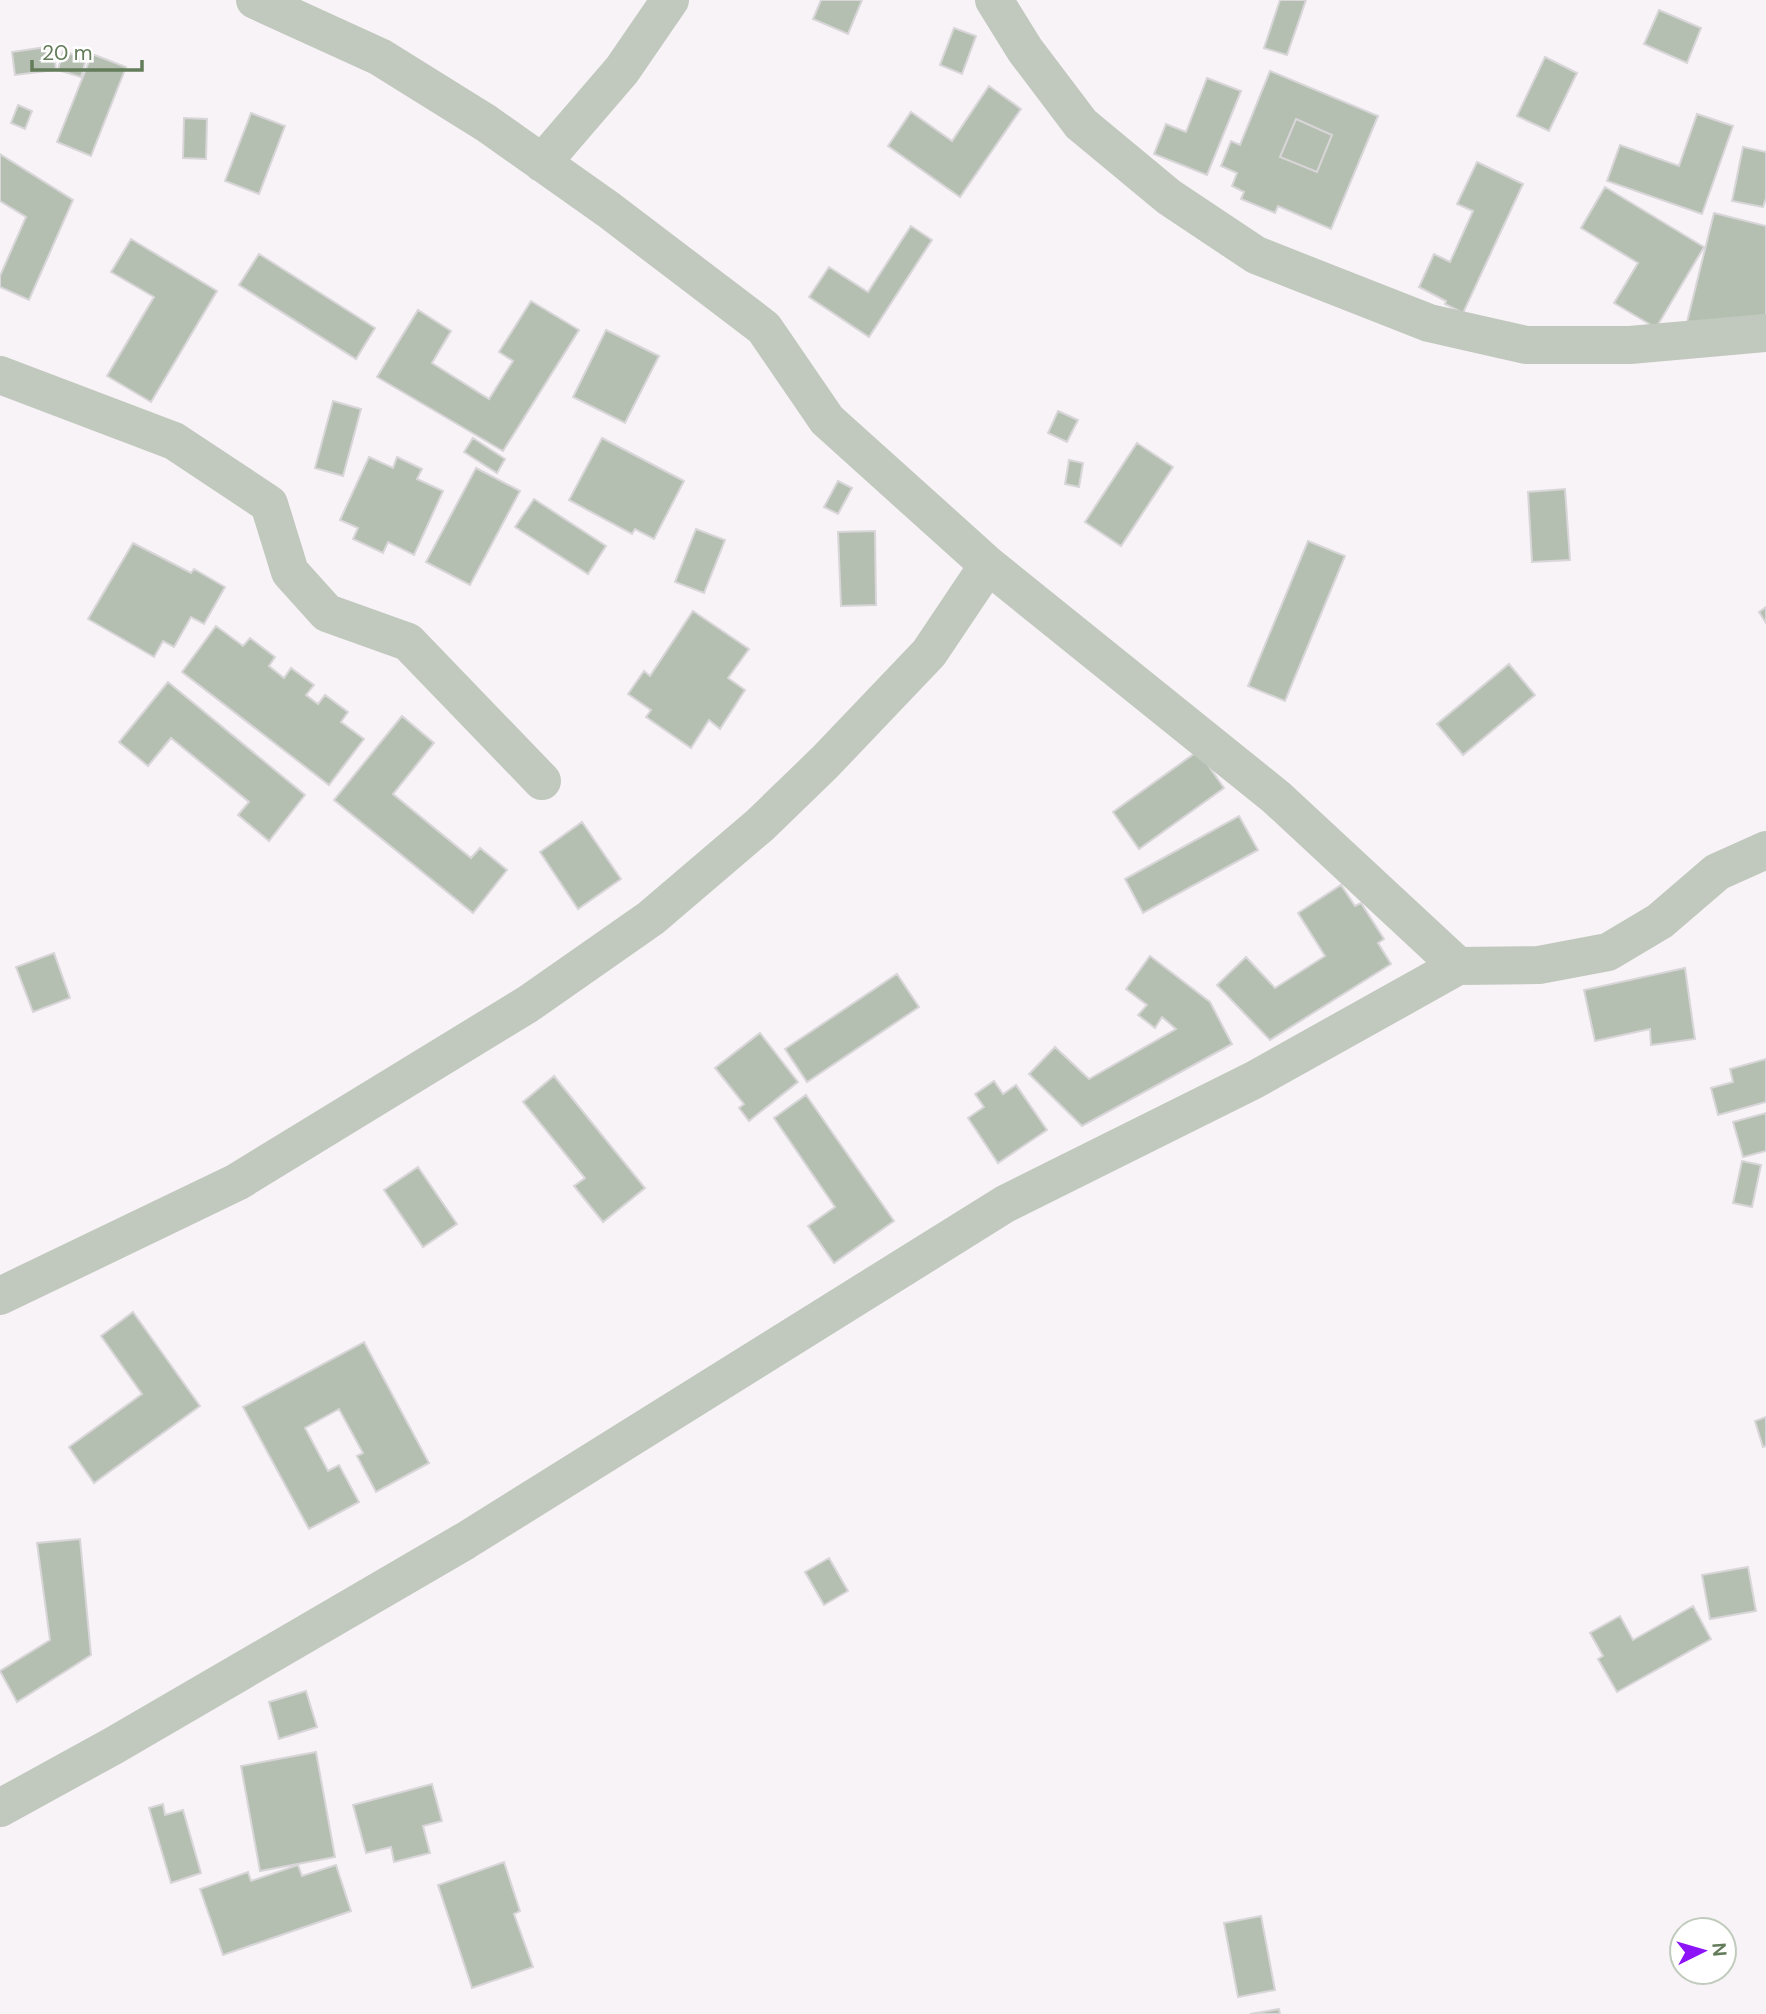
<svg xmlns="http://www.w3.org/2000/svg" width="1766" height="2014" font-family="'DM Sans',sans-serif">
<style>
.building{fill:#b5bfb1;stroke:#d8d6d8;stroke-width:2;fill-rule:evenodd}
.lines{fill:none;stroke-linecap:round;stroke-linejoin:round}
.minor{stroke:#c1c8be;stroke-width:38}
</style>
<rect width="100%" height="100%" fill="#f7f3f6"/>
<path class="building" d="M821,0h41l-14,34 -35,-15z
M1280,0h26l-19,55 -23,-7z
M1659,10l42,18 -14,35 -43,-19z
M954,28l22,8 -14,38 -22,-9z
M53,46l3,24 -41,5 -3,-23z
M63,51l23,8 -5,18 -23,-7z
M92,54l34,13 -35,89 -34,-14z
M1545,57l32,16 -28,58 -32,-15z
M1270,71l108,45 -47,113 -53,-23 -3,7 -34,-14 3,-7 -12,-6 5,-13 -16,-7 10,-25 9,4zM1296,119l36,16 -15,37 -37,-15z
M1207,78l34,13 -34,84 -53,-21 12,-30 20,8z
M989,86l32,23 -61,88 -72,-51 23,-34 41,29z
M18,105l14,6 -7,18 -14,-6z
M251,113l34,13 -26,68 -34,-13z
M1697,114l36,12 -31,88 -95,-33 13,-36 59,21z
M184,118l23,1 -1,40 -23,-1z
M1296,119l36,16 -15,37 -37,-15z
M1743,147l23,5v46l-3,9 -31,-6z
M0,154l73,46 -44,100 -29,-13v-11l26,-59 -26,-16z
M1477,162l46,22 -60,129 -18,-9 1,-3 -27,-14 15,-33 16,8 23,-51 -16,-7z
M1605,187l99,60 -48,81 -42,-25 24,-40 -57,-35z
M1714,213l52,13v97l-79,-1z
M911,226l21,14 -63,97 -60,-40 20,-30 39,25z
M131,239l86,52 -66,111 -44,-26 47,-79 -43,-25z
M259,254l116,74 -19,31 -117,-74z
M531,301l48,29 -76,121 -126,-74 41,-67 33,21 -19,32 57,36 24,-38 -14,-9z
M606,330l53,26 -34,67 -52,-26z
M333,401l28,8 -18,67 -28,-8z
M1058,411l20,9 -11,22 -19,-9z
M473,438l32,21 -8,14 -33,-21z
M602,438l82,43 -30,58 -19,-10 -3,5 -63,-34z
M1137,443l36,24 -52,79 -36,-24z
M369,457l24,11 4,-11 25,12 -5,10 26,12 -29,64 -26,-13 -5,11 -30,-14 5,-11 -18,-8z
M1069,460l14,3 -4,24 -14,-3z
M476,468l44,23 -50,94 -44,-23z
M838,481l14,7 -14,26 -14,-7z
M1565,489l5,71 -38,2 -4,-70z
M534,499l72,47 -18,28 -73,-47z
M696,529l29,11 -21,53 -29,-11z
M875,531l1,74 -35,1 -3,-74z
M1308,541l37,15 -60,145 -37,-15z
M133,543l58,30 3,-4 31,18 -21,37 -13,-7 -17,30 -11,-6 -9,16 -66,-38z
M1766,607v16l-7,-11z
M693,611l56,38 -21,29 17,12 -25,39 -11,-9 -18,28 -45,-31 5,-7 -23,-16 16,-23 6,5z
M216,626l27,20 7,-8 25,19 -6,9 15,12 7,-10 23,17 -8,10 12,9 7,-9 23,17 -7,10 23,17 -35,46 -147,-113z
M1509,664l26,31 -72,60 -26,-31z
M168,682l137,113 -36,46 -31,-26 11,-13 -78,-64 -23,28 -29,-24z
M402,716l32,27 -41,51 78,64 9,-10 27,22 -34,43 -139,-113z
M1198,751l26,37 -85,61 -26,-37z
M1239,816l19,34 -115,63 -18,-34z
M582,822l39,57 -43,30 -38,-57z
M1341,885l14,21 6,-3 23,36 -6,4 13,21 -121,76 -53,-55 29,-28 29,31 50,-32 -27,-43z
M54,953l16,45 -37,14 -17,-45z
M1150,956l60,46 22,42 -150,82 -53,-52 26,-27 34,32 87,-50 -14,-12 -7,11 -17,-13 9,-10 -21,-16z
M1685,968l10,71 -44,6 -1,-16 -55,12 -11,-51z
M897,974l22,33 -112,75 -22,-33z
M760,1033l38,49 -49,39 -10,-13 5,-4 -29,-36z
M1766,1059v43l-48,13 -7,-27 22,-6 -3,-13z
M554,1076l91,112 -42,34 -29,-36 11,-8 -62,-76z
M994,1081l9,13 13,-9 31,45 -49,33 -30,-45 16,-11 -9,-13z
M806,1095l88,126 -60,42 -26,-37 27,-19 -61,-89z
M1766,1113v38l-23,6 -10,-35z
M1742,1161l19,4 -9,42 -19,-4z
M418,1167l39,57 -34,23 -39,-57z
M133,1312l67,94 -106,77 -25,-36 73,-53 -41,-58z
M364,1342l65,121 -53,29 -19,-36 6,-3 -24,-44 -34,19 23,43 11,-6 20,37 -50,27 -66,-122z
M1766,1417v29l-3,1 -8,-26z
M80,1539l11,116 -74,47 -17,-31 50,-31 -13,-97z
M829,1558l19,33 -24,14 -19,-33z
M1748,1567l8,44 -46,8 -8,-44z
M1693,1606l18,33 -94,53 -19,-33 5,-3 -13,-23 30,-17 13,24z
M306,1691l11,36 -38,12 -10,-37z
M316,1752l19,105 -75,14 -19,-105z
M432,1784l10,37 -19,5 7,27 -36,9 -3,-15 -25,6 -13,-48z
M163,1804l2,11 18,-5 18,63 -30,10 -22,-75z
M504,1862l16,49 -6,3 19,53 -61,21 -34,-103z
M298,1865l4,11 34,-11 15,46 -128,44 -23,-66 48,-17 3,9z
M1261,1916l14,74 -37,7 -14,-74z
M1279,2009l1,5h-30z"/>
<g class="lines">
<path class="minor" d="M255,0l125,57 106,66 123,87 155,118 63,92 161,145 288,232 182,169
M994,0l31,50 56,74 88,73 87,58 173,68 97,22h104l136,-12
M542,163l80,-93 48,-70
M0,375l174,66 95,63 21,68 37,41 81,29 134,139
M0,1296l237,-114 291,-178 123,-86 109,-93 65,-63 104,-109 59,-88
M0,1808l113,-62 352,-205 540,-337 249,-124 204,-114 81,-1 69,-13 52,-31 57,-49 49,-22"/>
</g>
<g transform="translate(1703 1951) rotate(85)"><circle r="33" fill="#ffffff" stroke="#c1cbbd" stroke-width="2"/>
<path d="M0-5L12 26L0 18L-12 26Z" fill="#8c14f6"/>
<text y="-10" font-size="19" font-weight="bold" text-anchor="middle" fill="#637c5a">N</text>
</g>
<path d="M32 60v10h110v-10" fill="none" stroke="#637c5a" stroke-width="3.5"/>
<text x="42" y="60" font-size="21" fill="#637c5a" stroke="#ffffff" stroke-width="5" paint-order="stroke">20 m</text>
</svg>
